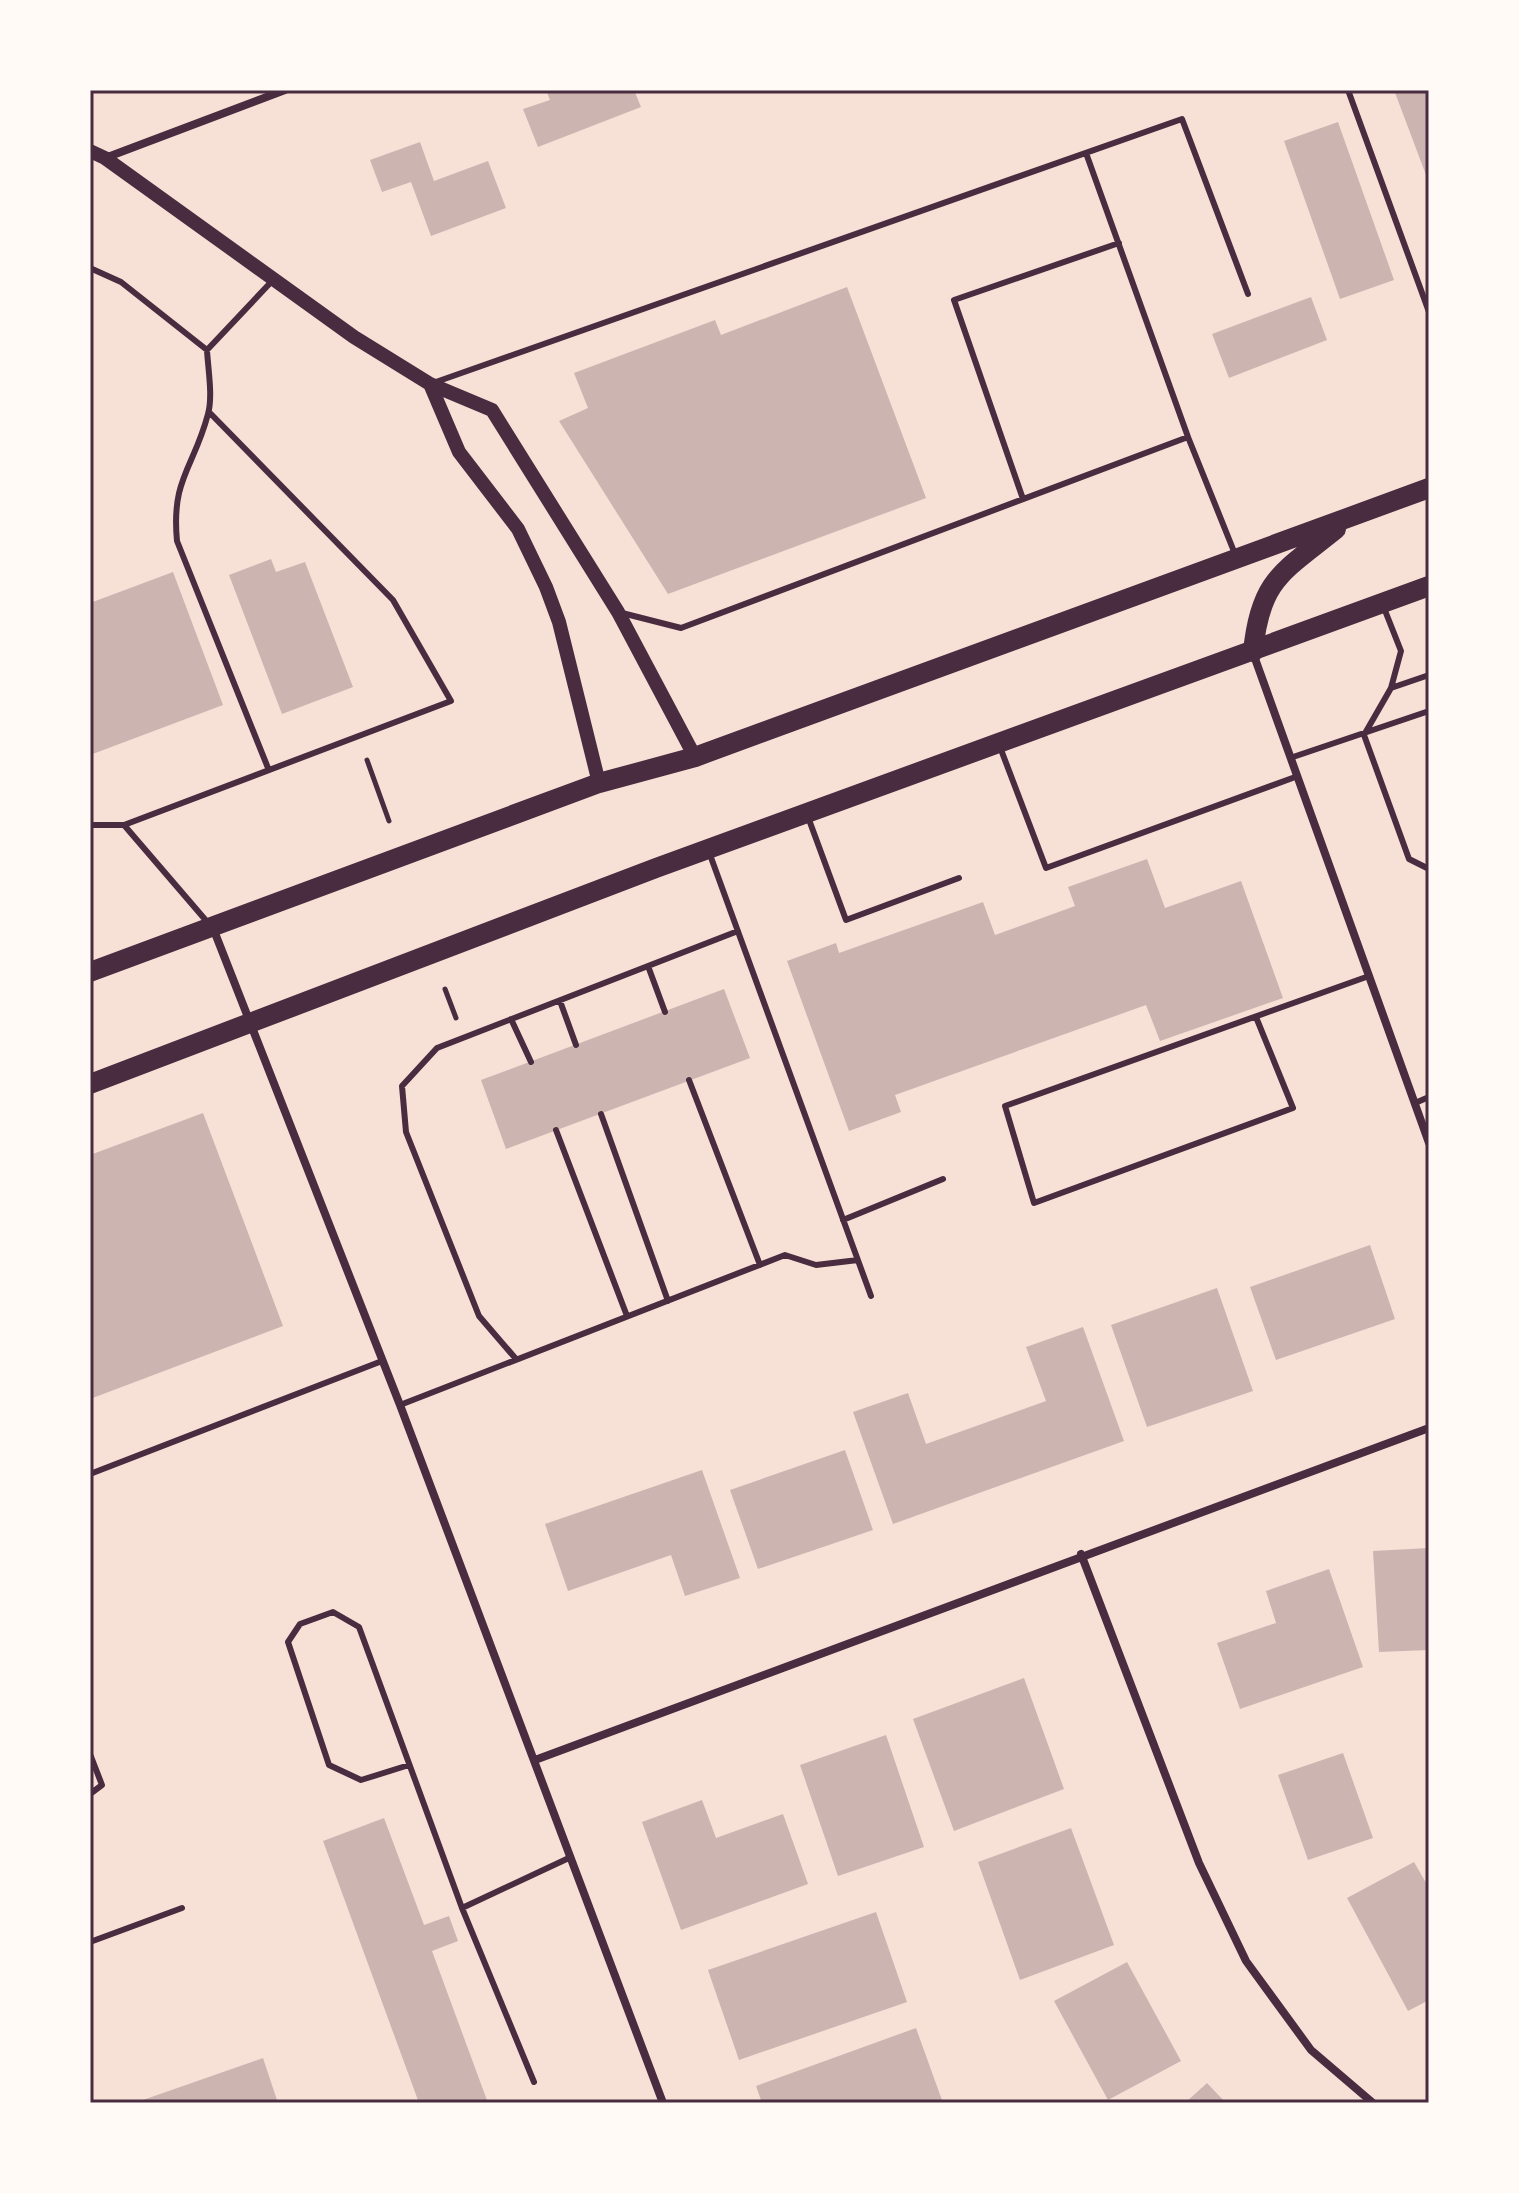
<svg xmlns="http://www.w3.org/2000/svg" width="1519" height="2193" font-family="Ubuntu,sans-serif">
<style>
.building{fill:#ccb4b1}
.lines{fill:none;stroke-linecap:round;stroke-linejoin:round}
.path{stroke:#4a2c40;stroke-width:5}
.service{stroke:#4a2c40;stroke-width:6}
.minor{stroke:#4a2c40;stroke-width:8}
.tertiary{stroke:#4a2c40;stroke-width:14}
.primary{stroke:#4a2c40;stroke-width:20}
.neatline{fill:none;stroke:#4a2c40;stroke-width:3}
</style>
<rect width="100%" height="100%" fill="#f7e1d7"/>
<path class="building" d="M546,90h88l7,17 -103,40 -15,-38 27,-9z
M1394,90h35v93z
M1338,122l56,158 -54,19 -56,-158z
M420,142l14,39 54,-20 18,47 -75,28 -20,-54 -29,10 -12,-32z
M847,287l79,211 -258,96 -109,-173 29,-13 -14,-35 141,-53 6,15z
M1311,297l16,43 -98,38 -17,-44z
M271,559l5,13 29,-10 48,125 -71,27 -53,-139z
M173,572l50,133 -133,50v-152z
M1147,859l18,49 76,-27 42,117 -123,43 -14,-36 -251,90 6,17 -52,19 -62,-170 49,-18 3,10 144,-51 12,33 80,-29 -7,-19z
M724,989l26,69 -244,91 -25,-69z
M203,1113l80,213 -193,73v-244z
M1370,1245l25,74 -119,41 -26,-73z
M1217,1288l36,103 -106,36 -36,-102z
M1083,1327l41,114 -231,83 -40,-112 55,-19 18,51 120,-43 -20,-54z
M845,1450l28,80 -115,39 -28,-79z
M702,1470l38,108 -55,18 -14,-41 -103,36 -23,-67z
M1429,1548v102l-50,2 -6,-101z
M1329,1569l34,98 -123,42 -23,-66 59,-20 -10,-32z
M1024,1678l40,111 -110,42 -41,-112z
M886,1735l38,112 -86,29 -38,-111z
M1343,1753l30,85 -65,22 -30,-85z
M702,1800l14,38 67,-24 25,70 -127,46 -39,-108z
M384,1818l40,107 25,-9 9,25 -26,10 56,152h-69l-96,-262z
M1071,1828l43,117 -94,35 -42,-118z
M1414,1862l15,26v112l-21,11 -61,-113z
M876,1912l31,90 -168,58 -31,-90z
M1127,1962l54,99 -73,39 -54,-99z
M916,2028l27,75h-181l-6,-17z
M263,2058l15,45h-134l-1,-3z
M1207,2083l19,20h-41z"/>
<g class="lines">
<path class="path" d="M367,760l22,61
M445,989l11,29"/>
<path class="service" d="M1348,90l81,222
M1086,153l102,284
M90,268l31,14 86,68 66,-70
M207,350c1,19 6,46 1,64 -14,54 -37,64 -31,127l91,227
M433,383l749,-264 66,175
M1023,499l-69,-199 165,-57
M1384,608l17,43 -10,37 -27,47 45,124 20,10
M622,613l59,15 507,-191 47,117
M1391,688l38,-13
M1000,747l46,121 252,-92
M1293,757l136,-46
M808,817l38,103 113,-42
M90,825h34l85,99
M124,825l327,-124 -58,-101 -184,-188
M709,852l162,444
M648,966l17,46
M560,1001l16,44
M1256,1017l37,91 -259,95 -29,-97 364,-130
M511,1019l20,43
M689,1080l71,185
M1415,1103l14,-6
M601,1114l67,187
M556,1130l71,186
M843,1220l100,-41
M516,1359l-37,-43 -73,-184 -4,-46 35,-38 301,-117
M400,1405l385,-150 31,10 42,-5
M90,1474l292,-113
M90,1754l12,31 -12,9
M409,1765l-48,15 -32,-15 -41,-123 12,-18 33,-12 26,15 103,281 109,-51
M462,1908l72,174
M90,1942l92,-34"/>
<path class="minor" d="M105,158l180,-68
M1253,653l176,490
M213,928l187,477 263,698
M1081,1554l118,309 47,98 65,89 62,53
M535,1760l894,-332"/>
<path class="tertiary" d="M90,151l15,7 249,179 76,47 62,26 126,202 77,145
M430,384l29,68 59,77 28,58 13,35 40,161"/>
<path class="primary" d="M1253,652c7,-73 30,-80 83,-123
M90,972l509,-189 96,-26 734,-269
M90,1084l566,-216 773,-282"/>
</g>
<rect width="1519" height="2193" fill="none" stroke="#fffaf5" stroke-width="184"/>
<rect x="92" y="92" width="1335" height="2009" class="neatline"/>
</svg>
